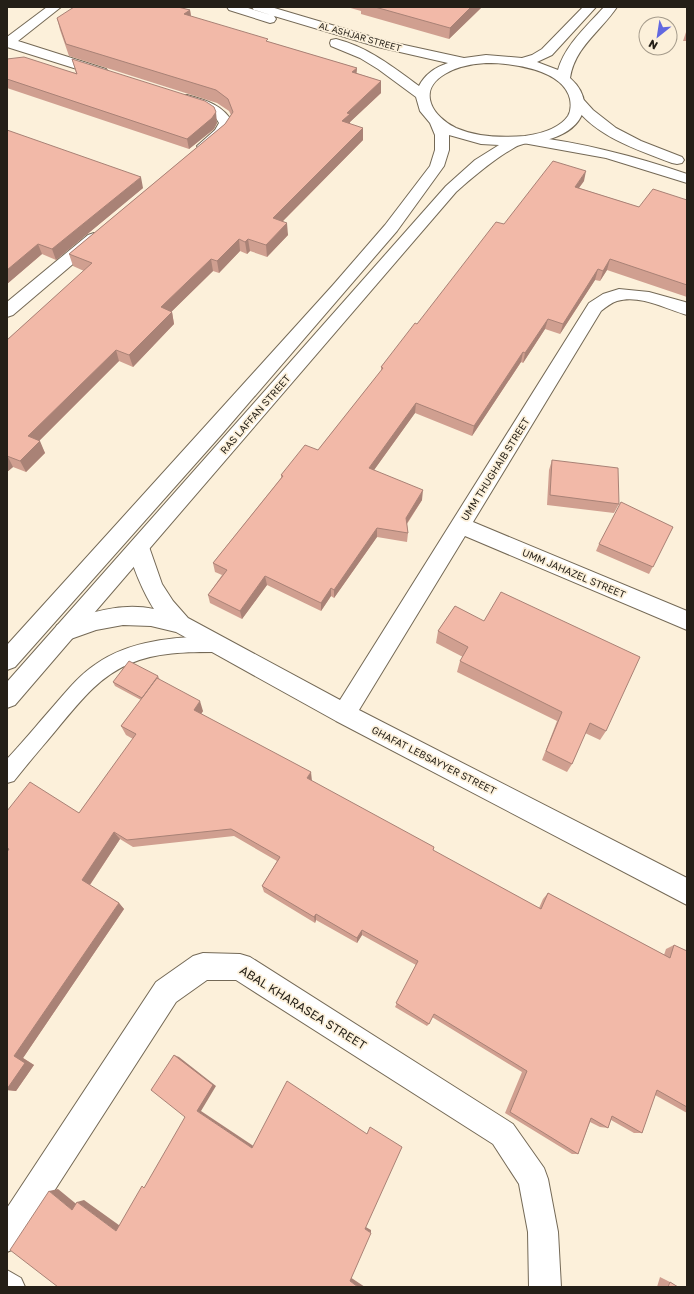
<svg xmlns="http://www.w3.org/2000/svg" width="694" height="1294" font-family="'Golos Text',sans-serif">
<style>
.lines{fill:none;stroke-linecap:round;stroke-linejoin:round}
.service-casing{stroke:#746956;stroke-width:2}
.minor-casing{stroke:#746956;stroke-width:2}
.tertiary-casing{stroke:#746956;stroke-width:2}
.service{fill:#fff;fill-rule:evenodd}
.minor{fill:#fff;fill-rule:evenodd}
.tertiary{fill:#fff;fill-rule:evenodd}
.wall{fill:#d09f90}
.shaded-wall{fill:#a98276}
.building{fill:#f2b9a8;stroke:#a98276}
.labels{text-anchor:middle;stroke-width:3.5;stroke-linejoin:round;paint-order:stroke}
.far-street-label{font-size:9px;fill:#241f17;stroke:#fcf0da}
.street-label{font-size:10px;fill:#241f17;stroke:#fcf0da}
.near-street-label{font-size:12px;fill:#241f17;stroke:#fcf0da}
</style>
<rect width="100%" height="100%" fill="#fcf0da"/>
<g class="lines">
<defs>
<path id="service" d="M216,636l6,3 3,5 -3,5 -6,3c-29,0 -60,0 -87,12 -31,13 -51,40 -72,65 -14,17 -29,34 -43,52l-7,2v-24c15,-16 29,-33 44,-50 14,-16 27,-33 45,-45 34,-24 79,-27 120,-28z
M7,1270l14,8 4,9h-18z"/>
<path id="minor" d="M47,7h14l-43,34 88,28 2,3 -2,3h-10l-89,-28v-10z
M187,95c19,5 36,10 46,28 -6,11 -19,30 -34,26l-2,-3 18,-16 4,-7c-7,-14 -23,-17 -37,-21l-2,-3 2,-3z
M578,98l5,1 10,11 23,18 25,13 41,16 2,3 -2,3 -5,1 -5,-1c-37,-14 -78,-27 -101,-61l2,-3z
M528,136c55,7 107,20 159,38v9l-81,-25 -83,-15 -2,-3 2,-3z
M94,233l6,2 2,3 -2,3 -87,74 -6,2v-15l81,-67z
M619,289l30,3 36,10 2,1v12c-21,-6 -47,-21 -70,-14 -6,2 -11,6 -16,10l-128,211 214,89v19l-222,-94 -106,174 328,168v27l-351,-184 -160,-89 -25,-6 -28,-1 -27,5 -31,11 -8,-2 -3,-7 3,-7c31,-12 63,-23 97,-16 -8,-12 -26,-49 -24,-62 0,-2 2,-4 3,-6l7,-2 7,2 15,43 11,17 15,17 152,82 249,-397 14,-9z
M203,953l37,1 10,3 263,167 31,44 4,11 10,53 3,55h-32l-1,-55 -9,-48 -26,-40 -257,-164h-29l-31,22 -158,245 -11,5v-44l149,-226 37,-26z"/>
<path id="tertiary" d="M227,7h18l29,9 2,3 -2,3 -4,1 -41,-13z
M252,7h19l115,34 78,17 22,-3 36,3 10,-3 10,-6 41,-42h13l-44,48 -15,7 21,8c7,-25 29,-44 46,-63h13c-17,25 -42,40 -47,71 26,23 13,50 -17,60 -11,4 -22,3 -33,7 -4,1 -9,5 -13,7 -19,12 -34,25 -51,40l-441,513 -8,3v-26l439,-496 29,-26 24,-15 -18,-1 -32,-9v15l-5,16 -47,65 -175,203 -207,233 -8,3v-25l326,-360 52,-60 45,-59 5,-16v-15l-5,-12 -10,-12 -4,-14 -38,-28 -18,-11 -29,-12 -1,-3 1,-3 5,-1c32,8 57,28 83,47 6,-12 17,-19 29,-23l-70,-16 -124,-37zM486,63c25,0 77,6 84,36 1,5 1,12 -2,17 -9,13 -29,18 -43,20 -23,2 -48,1 -69,-8 -23,-11 -40,-37 -11,-54 13,-8 27,-10 41,-11z"/>
</defs>
<use href="#service" class="service-casing"/>
<use href="#minor" class="minor-casing"/>
<use href="#tertiary" class="tertiary-casing"/>
<use href="#service" class="service"/>
<use href="#minor" class="minor"/>
<use href="#tertiary" class="tertiary"/>
</g>
<path class="wall" d="M347,7h135l-33,32 -88,-25v-3z
M190,10l1,7 78,25 88,26 -1,5 25,8v12l-31,29v1l13,17 -80,81 5,14 -21,22 -17,-6 -3,3 -7,-3 -21,22 -6,-2 -42,41h1l2,12 -41,43 -14,-6 -80,80 6,12 -19,19 -13,-5 -6,5v-132l77,-69 -11,-5 -4,-12 156,-130 6,-9 -2,-4 -12,-8 -148,-47 -9,-26 -3,-12z
M687,29v12h-4z
M7,59l69,14 -4,-14 145,64 -3,6 -25,20 -182,-61z
M7,130l136,58 -87,72 -14,-6 -35,30z
M584,181l-5,7 60,19 48,-7v97l-80,-27 -7,11 -5,-1 -35,54 -15,-5 -22,34 -2,-1 -49,74 -57,-23 -41,57 48,30 -15,24 1,9 -1,9 -30,-5 -43,61 -3,-2 -10,15 -54,-26 -25,34 -32,-16 -2,-8 14,-20 -7,-3 -2,-9 68,-85v-3l37,-25 63,-79v-4l123,-143z
M552,460l67,44 -5,9 -67,-8 2,-35z
M673,527l-24,47 -53,-23 3,-7z
M455,606l151,125 -6,9 -15,-7 -13,31 -5,8 -25,-12 15,-39 -100,-49 3,-11 3,-4 -27,-14 2,-12z
M158,676l2,4 43,31 -2,3 111,67 121,70 106,57 4,-9 5,-6 116,62 2,-6 8,-4 13,6v162l-32,-18 -13,38h-8l-23,-13 -3,8 -8,-1 -10,-5 -12,32h-6l-67,-41 17,-41 -90,-55 -3,7 -2,2 -32,-19 21,-42 -54,-30 -5,8 -41,-23 -1,3 -51,-31 -2,-6 15,-25 -43,-25 -101,11 -13,-8 -30,46 29,18 5,6 -101,149 11,7 -18,26 -9,-1 2,-240 -2,-1v-38l72,2 54,-74 -7,-4 -5,-9 20,-26 -26,-14 -2,-4z
M660,1277l10,5 8,5h-21z"/>
<path class="shaded-wall" d="M471,7h11l-33,32 1,-11z
M190,10l2,12 -8,-8z
M357,68l-1,12 -4,-8z
M381,81v12l-31,29v4l-8,-5 5,-8z
M216,112l1,11 -3,6 -25,20 -2,-10z
M363,128v12l-89,90 -1,-12z
M586,171l-2,10 -12,16 3,-10z
M141,177l2,11 -87,72 -4,-11z
M287,223l1,12 -21,22 -1,-12z
M239,239l1,12 -21,22 -2,-12z
M248,239l2,12 -3,3 -2,-12z
M38,244l4,10 -35,30v-14z
M211,259l2,12 -49,48 -3,-12z
M610,259l-3,11 -7,11 3,-10z
M598,269l-3,11 -35,54 3,-10z
M172,312l2,12 -41,43 -4,-12z
M548,319l-3,10 -22,34 2,-10z
M116,350l3,11 -86,86 -5,-11z
M523,352l-2,10 -49,74 2,-10z
M416,403l-1,10 -46,64v-9z
M40,441l5,12 -19,19 -6,-11z
M7,455l6,12 -6,5z
M423,490l-1,10 -17,26 1,-8z
M377,528v9l-43,61v-8z
M265,576l2,9 -25,34 -2,-8z
M331,588v8l-10,15v-8z
M200,701l3,10 -5,8 -4,-9z
M311,772l1,9 -5,-3z
M114,832l6,7 -31,47 -7,-6z
M119,903l5,6 -101,149 11,7 -18,26 -9,-1 7,-34z
M316,914v6l-1,3 -1,-6z
M362,930v5l-5,8v-5z
M174,1055l5,2 37,29 -15,25 54,36 -3,1 -55,-37z
M58,1189l22,18 -8,3 -23,-19z
M84,1200l39,28 -7,3 -39,-29z
M364,1226l7,4v3l-6,-4z
M350,1277l15,10h-7l-8,-6z"/>
<path class="building" d="M74,7h104l12,3 -6,4 84,25 -2,2 91,27 -5,4 29,9 -34,32 3,1 -8,7 21,7 -90,90 14,5 -21,22 -18,-6 -3,3 -6,-3 -22,22 -6,-2 -50,48 11,5 -43,43 -13,-5 -88,86 12,5 -20,20 -13,-5v-116l85,-77 -23,-9 156,-130 8,-12 -5,-13 -12,-9 -150,-46 -9,-26z
M375,7h96l-21,21z
M24,57l53,17 -5,-15 133,42 9,6 2,5 -4,6 -25,21 -180,-60v-20z
M7,130l134,47 -89,72 -14,-5 -31,26z
M553,161l33,10 -11,16 64,20 14,-18 34,11v85l-77,-26 -7,12 -5,-2 -35,55 -15,-5 -23,34 -2,-1 -49,74 -58,-23 -47,65 54,22 -17,28 2,15 -31,-5 -43,62 -3,-2 -10,15 -56,-27 -25,35 -32,-16 19,-25 -14,-7 70,-87 -2,-1 24,-30 13,5 65,-82 -2,-1 34,-44 2,1 79,-102 8,2z
M552,460l66,8 1,36 -69,-9z
M621,502l52,25 -20,40 -54,-23z
M501,592l139,65 -34,74 -16,-8 -18,41 -26,-13 16,-39 -102,-51 8,-14 -30,-16 17,-25 29,15z
M129,661l29,15 -16,22 -29,-16z
M157,678l43,23 -6,9 117,62 -4,6 127,69 -1,3 108,59 7,-16 122,65 4,-13 13,6v156l-30,-17 -15,43 -30,-17 -4,12 -17,-10 -13,36 -68,-42 17,-41 -93,-57 -5,10 -33,-21 22,-42 -56,-31 -5,8 -41,-24 -2,3 -52,-31 18,-29 -49,-28 -104,11 -13,-8 -32,48 37,23 -105,153 11,7 -18,26v-237l2,-3 -2,-1v-37l23,-29 49,31 57,-79 -15,-8z
M174,1055l39,30 -16,26 55,37 35,-67 80,53 3,-7 32,20 -37,82 6,4 -21,48 8,6h-300l-48,-37 39,-59 23,19 5,-8 39,29 26,-45 2,2 41,-71 -34,-27z
M670,1282l8,5h-10z"/>
<g class="labels">
<g class="far-street-label">
<text transform="translate(360 37) rotate(16)" y="3">AL ASHJAR STREET</text>
</g>
<g class="street-label">
<text transform="translate(255 414) rotate(-49)" y="4">RAS LAFFAN STREET</text>
<text transform="translate(495 469) rotate(-58)" y="4">UMM THUGHAIB STREET</text>
<text transform="translate(574 573) rotate(23)" y="4">UMM JAHAZEL STREET</text>
<text transform="translate(434 760) rotate(27)" y="4">GHAFAT LEBSAYYER STREET</text>
</g>
<g class="near-street-label">
<text transform="translate(303 1008) rotate(32)" y="4">ABAL KHARASEA STREET</text>
</g>
</g>
<rect width="694" height="1294" fill="none" stroke="#241f17" stroke-width="16"/>
<g transform="translate(658 36) rotate(210)"><circle r="19" fill="#fcf0da" stroke="#a69c8c"/>
<path d="M0-3L7 15L0 10L-7 15Z" fill="#6268e0"/>
<text y="-6" font-size="11" font-weight="bold" text-anchor="middle" fill="#241f17">N</text>
</g>
</svg>
